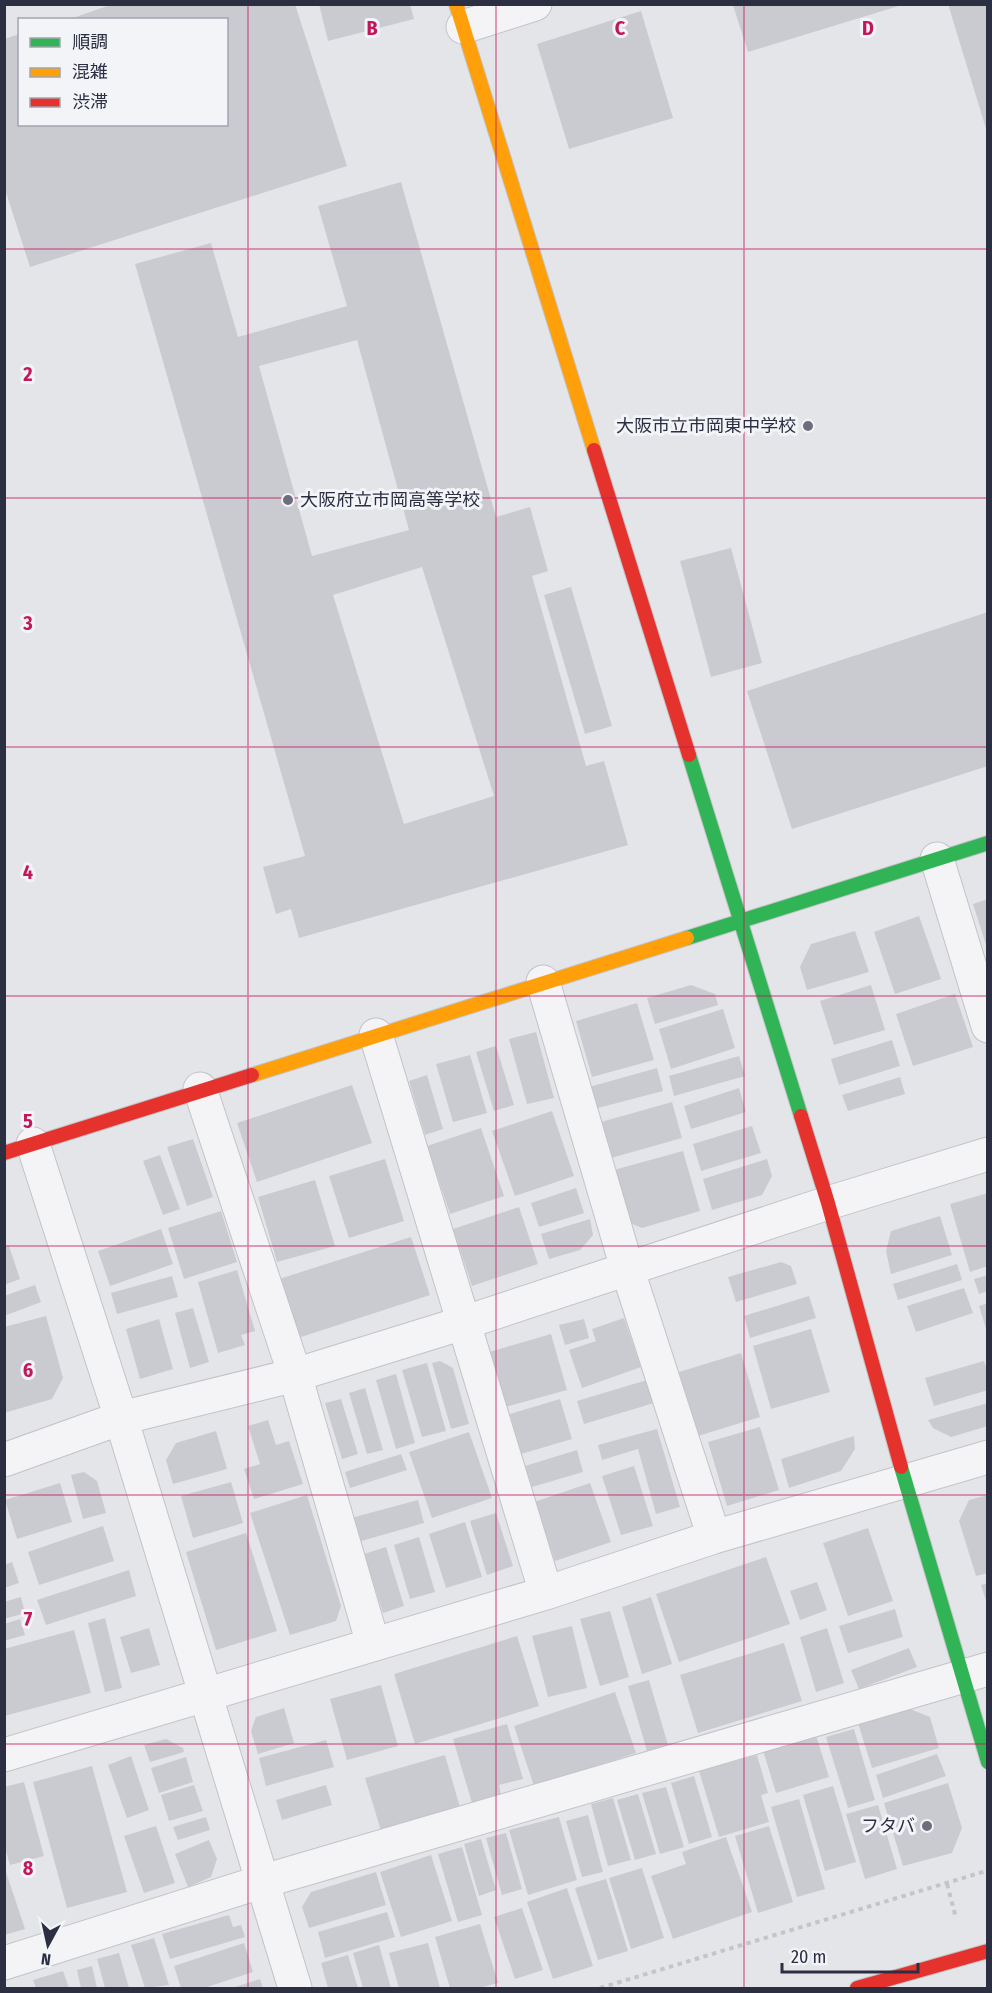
<svg xmlns="http://www.w3.org/2000/svg" width="992" height="1993" font-family="'Fira Sans Condensed','Noto Sans JP',sans-serif">
<style>
.building{fill:#cacbd0;fill-rule:evenodd}
.lines{fill:none;stroke-linecap:round;stroke-linejoin:round}
.street-casing{stroke:#c2c3c7;stroke-width:35}
.fast-casing{stroke:#c2c3c7;stroke-width:16}
.slow-casing{stroke:#c2c3c7;stroke-width:16}
.jam-casing{stroke:#c2c3c7;stroke-width:16}
.path{stroke:#c4c4c9;stroke-width:4;stroke-dasharray:4.5 4.5;stroke-linecap:butt}
.street{stroke:#f4f4f6;stroke-width:33}
.fast{stroke:#30b455;stroke-width:14}
.slow{stroke:#ff9f0a;stroke-width:14}
.jam{stroke:#e5322d;stroke-width:14}
.grid{fill:none;stroke:#c2185b;stroke-width:1.5;stroke-opacity:0.55}
.poi-dot{fill:#6c6e7c;stroke:#f3f4f8;stroke-width:2}
.labels{text-anchor:middle;stroke-width:6;stroke-linejoin:round;paint-order:stroke}
.poi-label{font-size:18px;fill:#2c2e42;stroke:#f3f4f8;text-anchor:end}
.grid-label{font-size:20px;text-anchor:middle;font-weight:bold;fill:#c2185b;stroke:#f3f4f8;stroke-width:6;stroke-linejoin:round;paint-order:stroke}
</style>
<rect width="100%" height="100%" fill="#e4e5e9"/>
<path class="building" d="M113,4h182l52,162 -317,101 -26,-81v-147l16,-5v90h206v-104h-159z
M319,4h91l4,15 -86,22z
M948,4h40v128h-1z
M733,5h169l-154,47z
M641,11l32,107 -104,31 -32,-105z
M401,182l95,335 34,-10 18,64 -16,5 54,190 18,-5 24,84 -329,93 -8,-29 -15,5 -13,-47 42,-11 -170,-592 76,-21 27,94 109,-31 -29,-100zM357,340l52,190 -97,26 -53,-190zM422,567l72,229 -90,28 -71,-229z
M731,548l31,115 -51,14 -31,-116z
M571,587l41,139 -27,8 -41,-139z
M988,612v154l-196,63 -45,-138z
M988,899v49h-1l-14,-44z
M919,916l22,63 -46,15 -21,-62z
M855,931l14,41 -62,18 -7,-23 11,-23z
M691,985l24,9 3,11 -63,19 -8,-26z
M871,985l14,45 -51,15 -14,-44z
M955,994l18,53 -60,19 -17,-52z
M637,1003l17,57 -62,17 -16,-56z
M723,1009l12,39 -64,21 -12,-40z
M536,1032l18,66 -27,6 -18,-65z
M892,1040l8,26 -61,19 -8,-26z
M496,1046l18,59 -20,6 -18,-59z
M470,1055l17,58 -34,9 -17,-58z
M739,1056l6,20 -71,20 -5,-20z
M657,1068l6,23 -69,18 -5,-22z
M427,1075l16,54 -18,6 -16,-54z
M900,1077l5,17 -57,17 -6,-16z
M352,1085l20,58 -115,39 -20,-59z
M739,1088l7,24 -55,17 -7,-23z
M672,1102l10,36 -71,20 -10,-36z
M552,1111l22,65 -59,20 -23,-65z
M752,1126l9,27 -60,18 -8,-27z
M481,1128l23,68 -54,18 -23,-68z
M193,1139l20,58 -26,9 -20,-59z
M683,1151l17,60 -58,17 -17,-7 -15,-50z
M160,1155l20,54 -17,6 -20,-54z
M385,1159l19,62 -55,17 -20,-62z
M767,1159l5,17 -10,19 -50,15 -9,-31z
M315,1180l20,66 -58,16 -19,-65z
M576,1188l8,25 -45,14 -8,-24z
M988,1193v73l-18,6 -20,-68z
M519,1207l19,57 -66,22 -19,-57z
M221,1211l16,51 -53,17 -16,-51z
M940,1216l12,39 -61,19 -5,-23 5,-20z
M590,1219l3,16 -13,15 -31,9 -8,-25z
M161,1229l12,35 -63,22 -12,-35z
M411,1237l19,58 -132,43 -19,-59z
M9,1246l11,33 -16,6v-38z
M781,1262l10,4 6,18 -61,18 -8,-25z
M957,1264l5,16 -64,20 -5,-16z
M237,1270l18,61 -14,4 4,10 -27,8 -20,-71z
M988,1275v16l-9,3 -5,-15z
M172,1276l6,21 -61,17 -6,-21z
M35,1285l6,17 -37,14v-20z
M964,1288l9,25 -57,19 -9,-26z
M809,1296l7,22 -66,20 -6,-22z
M988,1303v29h-1l-8,-26z
M193,1308l16,54 -19,6 -15,-55z
M46,1316l17,62 -11,21 -48,14v-86z
M624,1318l17,49 -59,21 -13,-38 27,-9 -4,-12z
M159,1319l14,50 -33,10 -14,-50z
M584,1319l5,19 -24,7 -6,-20z
M811,1329l19,63 -59,17 -18,-63z
M551,1334l16,56 -62,17 -16,-55z
M741,1353l19,64 -62,19 -19,-64z
M440,1361l13,7 16,56 -18,5 -19,-66z
M984,1361l4,12v17l-54,16 -9,-28z
M427,1363l19,68 -24,6 -20,-67z
M396,1374l19,69 -19,6 -20,-69z
M647,1380l7,23 -70,21 -7,-23z
M365,1388l18,62 -16,4 -18,-61z
M341,1399l17,55 -16,5 -17,-56z
M560,1399l12,40 -51,15 -11,-40z
M988,1403v23l-37,11 -18,-9 -5,-8z
M268,1420l8,25 13,-4 14,43 -49,15 -10,-30 16,-5 -12,-38z
M760,1427l19,63 -52,16 -19,-64z
M657,1429l23,78 -24,7 -18,-65 -36,11 -4,-15z
M216,1431l11,38 -54,15 -7,-24 10,-17z
M469,1432l23,66 -60,20 -23,-66z
M854,1436l1,13 -14,22 -52,17 -8,-29z
M577,1450l6,22 -51,15 -7,-21z
M401,1454l6,16 -57,18 -5,-16z
M634,1466l19,60 -32,9 -19,-59z
M84,1472l13,9 9,32 -23,6 -12,-44z
M231,1482l12,41 -50,15 -12,-42z
M60,1483l12,39 -55,17 -12,-39z
M590,1483l21,59 -56,19 -21,-59z
M307,1495l34,111 -5,15 -46,14 -40,-122z
M988,1495v78l-12,3 -17,-55 10,-21z
M418,1500l6,23 -66,19 -7,-24z
M496,1513l17,53 -26,9 -17,-54z
M465,1522l17,55 -36,11 -17,-54z
M103,1526l11,35 -75,24 -11,-33z
M868,1528l25,73 -45,15 -25,-73z
M246,1533l31,98 -61,19 -30,-98z
M419,1537l16,55 -25,7 -16,-54z
M386,1547l18,59 -21,7 -19,-59z
M766,1557l24,67 -111,38 -23,-68z
M12,1562l7,21 -15,5v-23z
M129,1570l7,26 -90,29 -9,-25z
M817,1582l10,28 -27,10 -10,-29z
M988,1583v21h-1l-6,-19z
M21,1597l4,16 -21,6v-17z
M651,1597l21,67 -30,10 -20,-67z
M895,1609l8,28 -55,16 -9,-27z
M610,1611l19,66 -29,9 -20,-67z
M105,1618l17,70 -17,4 -17,-69z
M20,1619l5,16 -21,6v-17z
M572,1626l15,62 -39,9 -16,-61z
M149,1628l11,37 -29,8 -11,-36z
M827,1628l17,55 -28,9 -16,-55z
M74,1630l17,63 -87,23v-67z
M517,1636l22,70 -124,38 -21,-70z
M784,1643l18,58 -104,32 -18,-58z
M909,1648l8,19 -58,22 -8,-19z
M649,1680l19,65 -21,6 -19,-65z
M381,1685l17,61 -51,14 -17,-61z
M615,1692l21,61 -102,33 -20,-60z
M284,1708l10,35 -36,11 -7,-23 5,-14z
M910,1709l20,8 9,31 -67,20 -14,-45z
M507,1724l16,55 -24,6 2,10 -29,8 -19,-64z
M854,1729l21,71 -27,8 -22,-71z
M815,1732l14,45 -53,16 -14,-46z
M166,1739l17,9 1,4 -34,10 -6,-17z
M326,1740l8,27 -68,19 -7,-28z
M937,1754l9,22 -63,22 -7,-23z
M445,1755l16,56 -79,23 -17,-56z
M757,1755l11,38 -7,2 8,27 -50,15 -20,-66z
M131,1756l18,54 -22,8 -19,-53z
M186,1757l7,25 -34,11 -8,-25z
M92,1766l35,126 -60,16 -34,-126z
M694,1776l18,61 -23,7 -18,-61z
M24,1782l20,74 -34,9 -6,-21v-57z
M948,1783l14,45 -10,25 -49,13 -19,-63z
M194,1785l9,26 -34,10 -8,-26z
M326,1785l6,20 -50,15 -6,-20z
M833,1786l23,76 -31,9 -22,-76z
M666,1787l18,60 -24,7 -18,-61z
M638,1794l18,60 -21,6 -18,-60z
M613,1798l18,62 -23,6 -17,-62z
M799,1799l26,90 -28,8 -26,-90z
M878,1805l19,64 -32,10 -19,-65z
M588,1815l15,57 -21,5 -16,-56z
M206,1817l4,13 -32,10 -5,-13z
M559,1817l18,63 -49,15 -19,-65z
M156,1826l19,57 -31,10 -20,-57z
M769,1826l24,76 -35,11 -23,-77z
M506,1833l16,56 -20,6 -16,-57z
M726,1837l26,75 -79,27 -22,-63 35,-12 -4,-12z
M481,1839l15,51 -17,6 -15,-52z
M209,1840l8,19 -6,18 -23,10 -13,-33z
M462,1847l20,68 -24,7 -20,-68z
M431,1855l21,66 -51,16 -21,-65z
M4,1866l21,63 -21,6z
M642,1868l22,70 -33,11 -22,-71z
M376,1872l10,33 -77,23 -7,-21 9,-15z
M606,1879l22,72 -30,9 -23,-72z
M567,1888l26,78 -40,13 -26,-77z
M522,1908l21,62 -28,9 -21,-62z
M387,1912l8,25 -70,21 -7,-26z
M229,1915l4,12 8,-2 4,12 -75,22 -8,-25z
M480,1924l18,59 -19,5h-29l-15,-51z
M154,1938l15,47 -24,3 -14,-43z
M244,1943l9,29 -49,16h-23l-7,-22z
M428,1943l12,45h-41l-10,-35z
M379,1945l12,43h-28l-10,-35z
M119,1953l10,35h-24l-8,-29z
M348,1955l10,33h-30l-7,-25z
M92,1966l5,22h-16l-4,-18z
M63,1971l6,17h-33l-3,-8z
M260,1979l3,9h-31z"/>
<g class="lines">
<defs>
<path id="street" d="M463,27l72,-23
M937,859l51,167
M543,982l84,286 87,269
M376,1035l170,558
M200,1089l95,286 78,269
M33,1144l88,274 174,570
M4,1460l117,-42 174,-43 168,-52 365,-120 160,-49
M4,1755l542,-162 168,-56 274,-80
M4,1963l260,-82 724,-212"/>
<path id="fast" d="M689,755l112,361
M687,938l301,-95
M901,1467l87,295"/>
<path id="slow" d="M456,4l138,446
M252,1075l435,-137"/>
<path id="jam" d="M594,450l95,305
M801,1116l27,87 73,264
M4,1153l248,-78
M857,1988l131,-37"/>
</defs>
<use href="#street" class="street-casing"/>
<use href="#fast" class="fast-casing"/>
<use href="#slow" class="slow-casing"/>
<use href="#jam" class="jam-casing"/>
<path class="path" d="M947,1884l9,34
M600,1988l386,-117"/>
<use href="#street" class="street"/>
<use href="#fast" class="fast"/>
<use href="#slow" class="slow"/>
<use href="#jam" class="jam"/>
</g>
<path class="grid" d="M248,4v1984M496,4v1984M744,4v1984M4,249h984M4,498h984M4,747h984M4,996h984M4,1246h984M4,1495h984M4,1744h984"/>
<g class="poi-dot">
<circle cx="808" cy="426" r="6"/>
<circle cx="288" cy="500" r="6"/>
<circle cx="927" cy="1826" r="6"/>
</g>
<g class="labels">
<g class="poi-label">
<text x="796" y="432">大阪市立市岡東中学校</text>
<text x="300" y="506" text-anchor="start">大阪府立市岡高等学校</text>
<text x="915" y="1832">フタバ</text>
</g>
</g>
<g class="grid-label">
<text x="372" y="35">B</text>
<text x="620" y="35">C</text>
<text x="868" y="35">D</text>
<text x="28" y="381">2</text>
<text x="28" y="630">3</text>
<text x="28" y="879">4</text>
<text x="28" y="1128">5</text>
<text x="28" y="1377">6</text>
<text x="28" y="1626">7</text>
<text x="28" y="1875">8</text>
</g>
<rect width="992" height="1993" fill="none" stroke="#2c2e42" stroke-width="12"/>
<rect x="18" y="18" width="210" height="108" fill="#f3f4f8" stroke="#a3a5af" stroke-width="1.5"/>
<rect x="30" y="38" width="30" height="9" fill="#30b455" stroke="#a3a5af" stroke-width="1.5"/>
<text x="72" y="48" font-size="18" fill="#2c2e42">順調</text>
<rect x="30" y="68" width="30" height="9" fill="#ff9f0a" stroke="#a3a5af" stroke-width="1.5"/>
<text x="72" y="78" font-size="18" fill="#2c2e42">混雑</text>
<rect x="30" y="98" width="30" height="9" fill="#e5322d" stroke="#a3a5af" stroke-width="1.5"/>
<text x="72" y="108" font-size="18" fill="#2c2e42">渋滞</text>
<g transform="translate(48 1945) rotate(188)" stroke="#f3f4f8" stroke-width="4.5" paint-order="stroke">
<path d="M0-4.5L10 22L0 15L-10 22Z" fill="#2c2e42"/>
<text y="-9" font-size="16" font-weight="bold" text-anchor="middle" fill="#2c2e42">N</text>
</g>
<path d="M782 1963v9h136v-9" fill="none" stroke="#2c2e42" stroke-width="3"/>
<text x="791" y="1963" font-size="18" fill="#2c2e42" stroke="#f3f4f8" stroke-width="4.5" paint-order="stroke">20 m</text>
</svg>
